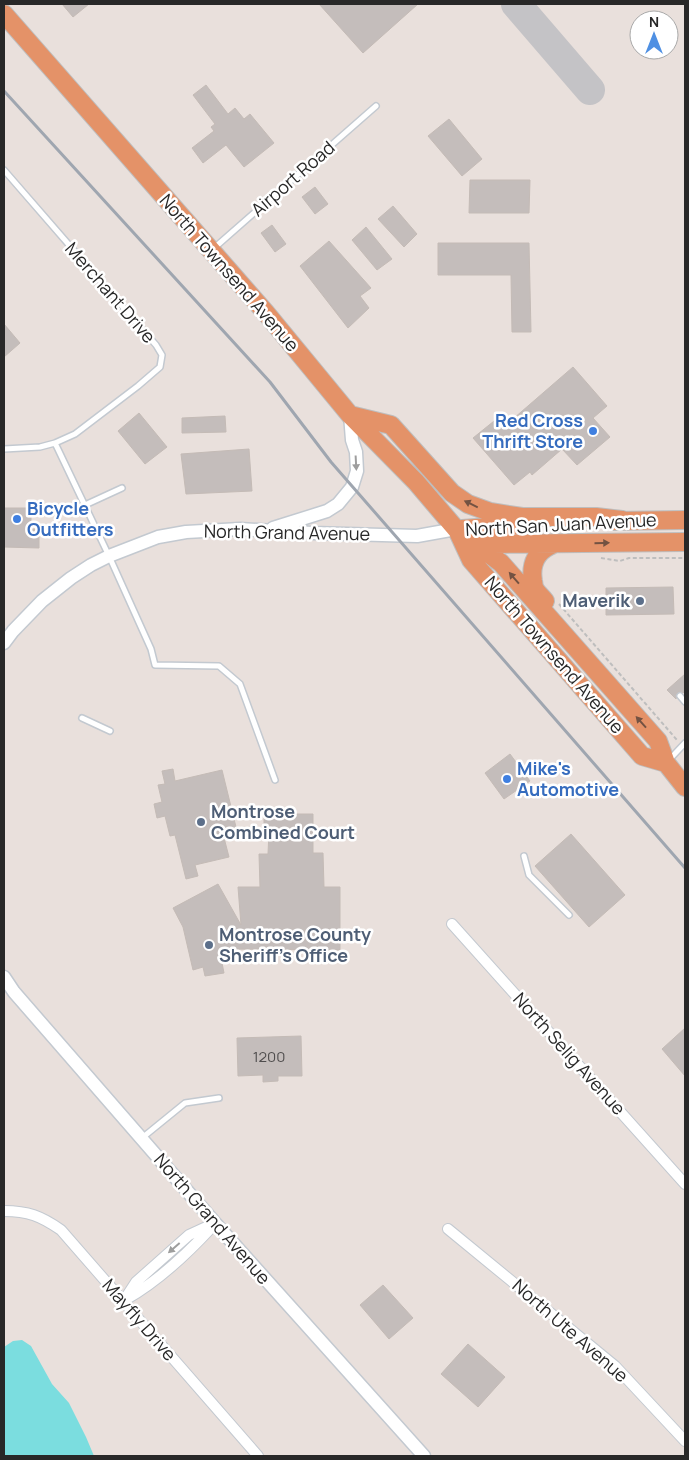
<svg xmlns="http://www.w3.org/2000/svg" width="689" height="1460" font-family="Manrope,sans-serif">
<style>
.water{fill:#7bdddf}
.lines{fill:none;stroke-linecap:round;stroke-linejoin:round}
.taxiway{stroke:#c4c3c6;stroke-width:30}
.building{fill:#c4bdbb;stroke:#c4bbb6}
.service-casing{stroke:#c3c9d0;stroke-width:8}
.minor-casing{stroke:#c3c9d0;stroke-width:12}
.tertiary-casing{stroke:#c3c9d0;stroke-width:15}
.trunk-casing{stroke:#bebebe;stroke-width:20}
.path{stroke:#bebebe;stroke-width:2;stroke-dasharray:4 2.5;stroke-linecap:butt}
.service{stroke:#fff;stroke-width:5}
.minor{stroke:#fff;stroke-width:10}
.tertiary{stroke:#fff;stroke-width:12}
.trunk{stroke:#e49268;stroke-width:18}
.rail{stroke:#9fa6b0;stroke-width:3}
.oneway{fill:#9e9e9e}
.oneway2{fill:#735242}
.shop-dot{fill:#3f7fe0;stroke:#fff;stroke-width:2}
.service-dot{fill:#5c6f8a;stroke:#fff;stroke-width:2}
.labels{text-anchor:middle;stroke-width:5;stroke-linejoin:round;paint-order:stroke}
.number-label{font-size:15px;fill:#4f4d4d}
.street-label{font-size:18px;fill:#282828;stroke:#fff}
.shop-label{font-size:18px;font-weight:bold;fill:#366cbe;stroke:#fff;text-anchor:start}
.service-label{font-size:18px;font-weight:bold;fill:#4e5e75;stroke:#fff;text-anchor:start}
</style>
<rect width="100%" height="100%" fill="#e9e0dc"/>
<path class="water" d="M22,1340l9,6 21,38 17,19 17,34 8,19h-90v-109l9,-6z"/>
<g class="lines">
<path class="taxiway" d="M516,4l74,86"/>
</g>
<path class="building" d="M62,4h27l-16,13z
M319,4h99l-55,49z
M206,85l22,29 7,-6 9,11 6,-5 24,29 -30,24 -18,-22 -23,18 -11,-15 22,-17 -3,-4 4,-3 -22,-29z
M449,119l33,40 -20,17 -34,-40z
M470,180h60l-1,33h-60z
M315,187l13,17 -13,10 -13,-17z
M393,206l24,28 -13,13 -26,-28z
M272,225l14,19 -11,8 -14,-19z
M366,227l26,32 -15,11 -25,-30z
M329,241l42,47 -11,8 9,12 -21,20 -48,-62z
M438,243h91l2,89h-19l-1,-57h-73z
M4,324l16,19 -16,14z
M573,367l34,39 -14,12 17,19 -33,28 -15,-16 -30,26 -2,-3 -16,13 -41,-47 26,-21 7,8z
M139,413l28,34 -22,17 -27,-33z
M225,416l1,16 -44,1v-15z
M249,449l3,42 -66,3 -5,-40z
M4,508h27v21h8v19l-35,-1z
M673,587l1,27 -68,1v-27z
M685,674v17l-2,2 -5,-1 -2,7 -9,-9z
M510,754l20,27 -26,18 -19,-26z
M173,769l2,12 47,-11 14,57 -14,3 7,27 -34,8 3,11 -12,3 -11,-44 -5,1 -5,-20 -8,2 -3,-14 8,-2 -4,-17 7,-1 -3,-13z
M264,814h49v39h10l1,34h16v63l-110,-1v13l-8,1 2,10 -19,3 -2,-9 -10,3 -10,-43 -10,-19 45,-24 23,41 -3,-38h22l-1,-33h9l1,-23 -5,1z
M571,834l54,61 -36,32 -54,-61z
M685,1028v48l-23,-27z
M301,1036l1,40h-24v5l-15,1v-7l-25,1 -1,-38z
M383,1285l30,33 -24,21 -29,-34z
M468,1344l37,33 -27,30 -37,-33z"/>
<g class="lines">
<defs>
<path id="service" d="M4,170l152,175 6,10 -2,12 -22,19 -63,48 -20,9 -15,4 -36,2
M213,249l163,-143
M55,443l54,113 42,93 4,16 64,1 21,18 35,96
M85,505l37,-17
M680,696l5,6
M82,718l28,13
M668,761l17,-18
M524,856l5,19 40,40
M142,1138l43,-35 34,-5"/>
<path id="minor" d="M452,924l233,260
M4,1211c24,0 37,5 57,19l197,226
M448,1229l167,137 70,75
M125,1300c32,-18 61,-45 86,-72
M123,1302l13,-20 53,-47 26,-12"/>
<path id="tertiary" d="M273,528l54,-17 11,-7 14,-17 5,-16 -1,-19 -4,-12 -2,-25
M4,643l9,-12 29,-30 29,-23 20,-13 18,-9 49,-19 28,-5 54,-3 72,4 105,3 39,-7
M4,977l10,15 201,231 209,233"/>
<path id="trunk" d="M4,14l262,299 84,102 66,67 40,47 45,34 157,178 8,22 19,24
M350,415l41,10 61,68 16,11 22,8 32,5h74l26,3
M612,521l73,-1
M462,529l56,-4
M458,532l13,28 171,196 24,7
M473,536l21,8 191,-2
M545,601c-3,-4 -8,-8 -10,-12 -2,-2 -1,-5 -2,-8 -3,-18 4,-31 21,-37"/>
</defs>
<use href="#service" class="service-casing"/>
<use href="#minor" class="minor-casing"/>
<use href="#tertiary" class="tertiary-casing"/>
<use href="#trunk" class="trunk-casing"/>
<path class="path" d="M601,558l19,3 9,-3h56
M559,604l118,136"/>
<use href="#service" class="service"/>
<use href="#minor" class="minor"/>
<use href="#tertiary" class="tertiary"/>
<use href="#trunk" class="trunk"/>
<path class="rail" d="M4,91l266,291 61,80 354,406"/>
</g>
<defs><path id="oneway-solid" d="M-6-.8H1V-3.2L6.5 0L1 3.2V.8H-6Z" transform="scale(1.25)"/></defs>
<g class="oneway">
<use href="#oneway-solid" transform="translate(356 463) rotate(87)"/>
<use href="#oneway-solid" transform="translate(174 1248) rotate(139)"/>
</g>
<g class="oneway2">
<use href="#oneway-solid" transform="translate(471 504) rotate(-154)"/>
<use href="#oneway-solid" transform="translate(602 543) rotate(-1)"/>
<use href="#oneway-solid" transform="translate(514 578) rotate(-131)"/>
<use href="#oneway-solid" transform="translate(641 722) rotate(-132)"/>
</g>
<g class="shop-dot">
<circle cx="593" cy="431" r="5"/>
<circle cx="17" cy="519" r="5"/>
<circle cx="507" cy="779" r="5"/>
</g>
<g class="service-dot">
<circle cx="640" cy="601" r="5"/>
<circle cx="201" cy="822" r="5"/>
<circle cx="209" cy="945" r="5"/>
</g>
<g class="labels">
<g class="number-label">
<text x="269" y="1062">1200</text>
</g>
<g class="street-label">
<text transform="translate(293 179) rotate(-41)" y="6">Airport Road</text>
<text transform="translate(229 273) rotate(49)" y="6">North Townsend Avenue</text>
<text transform="translate(110 293) rotate(49)" y="6">Merchant Drive</text>
<text transform="translate(561 525) rotate(-3)" y="6">North San Juan Avenue</text>
<text transform="translate(287 533) rotate(1)" y="6">North Grand Avenue</text>
<text transform="translate(554 655) rotate(49)" y="6">North Townsend Avenue</text>
<text transform="translate(569 1054) rotate(48)" y="6">North Selig Avenue</text>
<text transform="translate(212 1219) rotate(49)" y="6">North Grand Avenue</text>
<text transform="translate(139 1320) rotate(49)" y="6">Mayfly Drive</text>
<text transform="translate(570 1331) rotate(41)" y="6">North Ute Avenue</text>
</g>
<g class="shop-label">
<text x="583" y="427" text-anchor="end">Red Cross<tspan x="583" dy="21">Thrift Store</tspan></text>
<text x="27" y="515">Bicycle<tspan x="27" dy="21">Outfitters</tspan></text>
<text x="517" y="775">Mike's<tspan x="517" dy="21">Automotive</tspan></text>
</g>
<g class="service-label">
<text x="630" y="607" text-anchor="end">Maverik</text>
<text x="211" y="818">Montrose<tspan x="211" dy="21">Combined Court</tspan></text>
<text x="219" y="941">Montrose County<tspan x="219" dy="21">Sheriff's Office</tspan></text>
</g>
</g>
<rect width="689" height="1460" fill="none" stroke="#282828" stroke-width="10"/>
<g transform="translate(654 35)"><circle r="24" fill="#ffffff" stroke="#a9a9a9"/>
<path d="M0-4L9 19L0 12L-9 19Z" fill="#4f90e3"/>
<text y="-8" font-size="14" font-weight="bold" text-anchor="middle" fill="#282828">N</text>
</g>
</svg>
